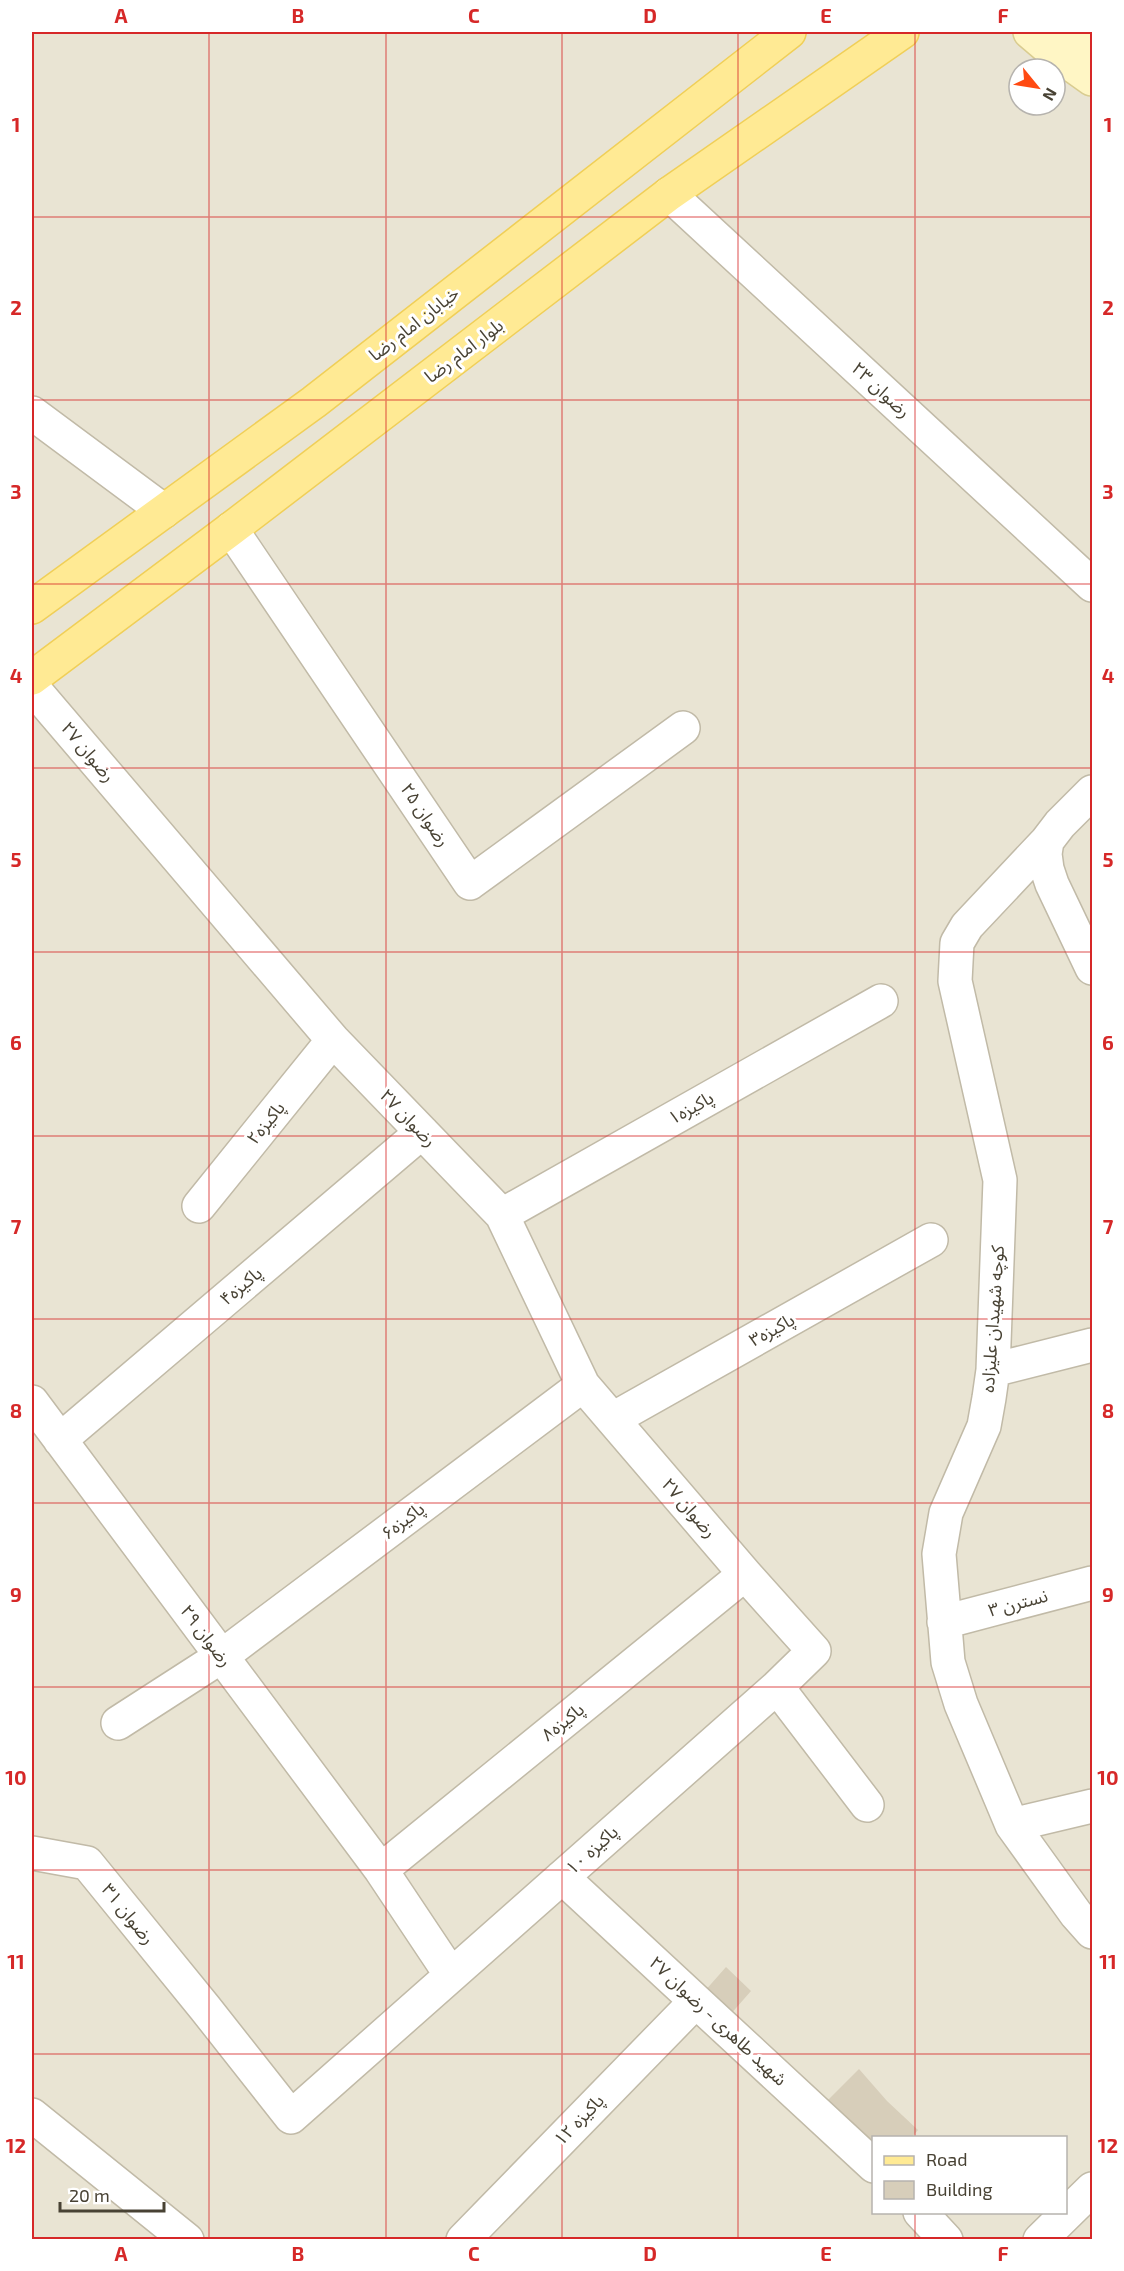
<svg xmlns="http://www.w3.org/2000/svg" width="1124" height="2271" font-family="'Exo 2','Noto Sans Arabic',sans-serif">
<style>
.residential{fill:#e9e4d3;fill-rule:evenodd}
.building{fill:#d7ceba}
.lines{fill:none;stroke-linecap:round;stroke-linejoin:round}
.street-casing{stroke:#c1baa7;stroke-width:36}
.secondary-casing{stroke:#d9cc90;stroke-width:36}
.primary-casing{stroke:#f0cf58;stroke-width:36}
.street{stroke:#fff;stroke-width:33}
.secondary{stroke:#fff6c5;stroke-width:33}
.primary{stroke:#ffea94;stroke-width:33}
.grid{fill:none;stroke:#d62828;stroke-width:1.5;stroke-opacity:0.55}
.labels{text-anchor:middle;stroke-width:6;stroke-linejoin:round;paint-order:stroke}
.street-label{font-size:18px;fill:#484234;stroke:#fff}
.neatline{fill:none;stroke:#d62828;stroke-width:2}
.grid-label{font-size:20px;text-anchor:middle;font-weight:bold;fill:#d62828}
</style>
<rect width="100%" height="100%" fill="#f5f1e6"/>
<path class="residential" d="M32,32h1060v2207h-1060zM1019,69h36v36h-36zM874,2138h192v74h-192z"/>
<path class="building" d="M726,1967l25,24 -29,33 -26,-23z
M859,2069l28,32 31,29 -7,8h-37v28l-58,-54z"/>
<g class="lines">
<defs>
<path id="street" d="M669,194l423,391
M32,413l132,98
M231,529l239,354 213,-155
M32,687l301,353 169,175 81,170 162,189 69,77 -37,36 -486,430 -86,-109 -118,-145 -55,-10
M1092,792l-32,32 -13,17 -80,85 -10,17 -2,38 45,199 -7,190 -4,28 -5,28 -38,87 -7,41 9,108 13,42 51,121 64,89 16,18
M1047,841l-2,13 2,15 5,15 40,84
M199,1206l134,-166
M502,1215l379,-214
M993,1370l99,-25
M32,1402l349,468 70,105
M613,1419l318,-179
M60,1440l362,-308
M944,1622l148,-39
M777,1687l90,118
M118,1723l104,-67 361,-271
M1012,1825l80,-19
M381,1870l364,-296
M562,1877l312,289
M32,2115l155,125
M920,2212l26,28
M463,2240l233,-239
M1040,2240l52,-51"/>
<path id="secondary" d="M1030,32l20,17 42,30
M1071,32l21,45"/>
<path id="primary" d="M32,607l282,-205 475,-370
M32,678l199,-149 438,-335 233,-162"/>
</defs>
<use href="#street" class="street-casing"/>
<use href="#secondary" class="secondary-casing"/>
<use href="#primary" class="primary-casing"/>
<use href="#street" class="street"/>
<use href="#secondary" class="secondary"/>
<use href="#primary" class="primary"/>
</g>
<path class="grid" d="M209,32v2208M386,32v2208M562,32v2208M738,32v2208M915,32v2106M32,217h1060M32,400h1060M32,584h1060M32,768h1060M32,952h1060M32,1136h1060M32,1319h1060M32,1503h1060M32,1687h1060M32,1870h1060M32,2054h1060M915,2212v28"/>
<g class="labels">
<g class="street-label">
<text transform="translate(414 324) rotate(-38)" y="6">خیابان امام رضا</text>
<text transform="translate(464 351) rotate(-37)" y="6">بلوار امام رضا</text>
<text transform="translate(881 390) rotate(43)" y="6">رضوان ۲۳</text>
<text transform="translate(88 752) rotate(50)" y="6">رضوان ۲۷</text>
<text transform="translate(425 815) rotate(56)" y="6">رضوان ۲۵</text>
<text transform="translate(691 1108) rotate(-29)" y="6">پاکیزه۱</text>
<text transform="translate(408 1118) rotate(46)" y="6">رضوان ۲۷</text>
<text transform="translate(266 1123) rotate(-51)" y="6">پاکیزه۲</text>
<text transform="translate(241 1286) rotate(-40)" y="6">پاکیزه۴</text>
<text transform="translate(993 1319) rotate(-86)" y="6">کوچه شهیدان علیزاده</text>
<text transform="translate(772 1330) rotate(-29)" y="6">پاکیزه۳</text>
<text transform="translate(689 1508) rotate(49)" y="6">رضوان ۲۷</text>
<text transform="translate(403 1521) rotate(-37)" y="6">پاکیزه۶</text>
<text transform="translate(1018 1603) rotate(-15)" y="6">نسترن ۳</text>
<text transform="translate(206 1636) rotate(53)" y="6">رضوان ۲۹</text>
<text transform="translate(563 1722) rotate(-39)" y="6">پاکیزه۸</text>
<text transform="translate(592 1850) rotate(-42)" y="6">پاکیزه ۱۰</text>
<text transform="translate(128 1914) rotate(51)" y="6">رضوان ۳۱</text>
<text transform="translate(718 2021) rotate(43)" y="6">شهید طاهری - رضوان ۲۷</text>
<text transform="translate(579 2120) rotate(-46)" y="6">پاکیزه ۱۲</text>
</g>
</g>
<rect width="1124" height="2271" fill="none" stroke="#ffffff" stroke-width="66"/>
<rect x="872" y="2136" width="195" height="78" fill="#ffffff" stroke="#b6b3ae" stroke-width="1.5"/>
<rect x="884" y="2156" width="30" height="9" fill="#ffea94" stroke="#b6b3ae" stroke-width="1.5"/>
<text x="926" y="2166" font-size="18" fill="#484234">Road</text>
<rect x="884" y="2181" width="30" height="18" fill="#d7ceba" stroke="#b6b3ae" stroke-width="1.5"/>
<text x="926" y="2196" font-size="18" fill="#484234">Building</text>
<g transform="translate(1037 87) rotate(120)"><circle r="28" fill="#ffffff" stroke="#b6b3ae" stroke-width="1.5"/>
<path d="M0-4.5L10 22L0 15L-10 22Z" fill="#ff4a12"/>
<text y="-9" font-size="16" font-weight="bold" text-anchor="middle" fill="#484234">N</text>
</g>
<path d="M60 2202v9h104v-9" fill="none" stroke="#484234" stroke-width="3"/>
<text x="69" y="2202" font-size="18" fill="#484234" stroke="#ffffff" stroke-width="4.5" paint-order="stroke">20 m</text>
<rect x="33" y="33" width="1058" height="2205" class="neatline"/>
<g class="grid-label">
<text x="121" y="23">A</text>
<text x="298" y="23">B</text>
<text x="474" y="23">C</text>
<text x="650" y="23">D</text>
<text x="826" y="23">E</text>
<text x="1003" y="23">F</text>
<text x="16" y="132">1</text>
<text x="1108" y="132">1</text>
<text x="16" y="315">2</text>
<text x="1108" y="315">2</text>
<text x="16" y="499">3</text>
<text x="1108" y="499">3</text>
<text x="16" y="683">4</text>
<text x="1108" y="683">4</text>
<text x="16" y="867">5</text>
<text x="1108" y="867">5</text>
<text x="16" y="1050">6</text>
<text x="1108" y="1050">6</text>
<text x="16" y="1234">7</text>
<text x="1108" y="1234">7</text>
<text x="16" y="1418">8</text>
<text x="1108" y="1418">8</text>
<text x="16" y="1602">9</text>
<text x="1108" y="1602">9</text>
<text x="16" y="1785">10</text>
<text x="1108" y="1785">10</text>
<text x="16" y="1969">11</text>
<text x="1108" y="1969">11</text>
<text x="16" y="2153">12</text>
<text x="1108" y="2153">12</text>
<text x="121" y="2261">A</text>
<text x="298" y="2261">B</text>
<text x="474" y="2261">C</text>
<text x="650" y="2261">D</text>
<text x="826" y="2261">E</text>
<text x="1003" y="2261">F</text>
</g>
</svg>
